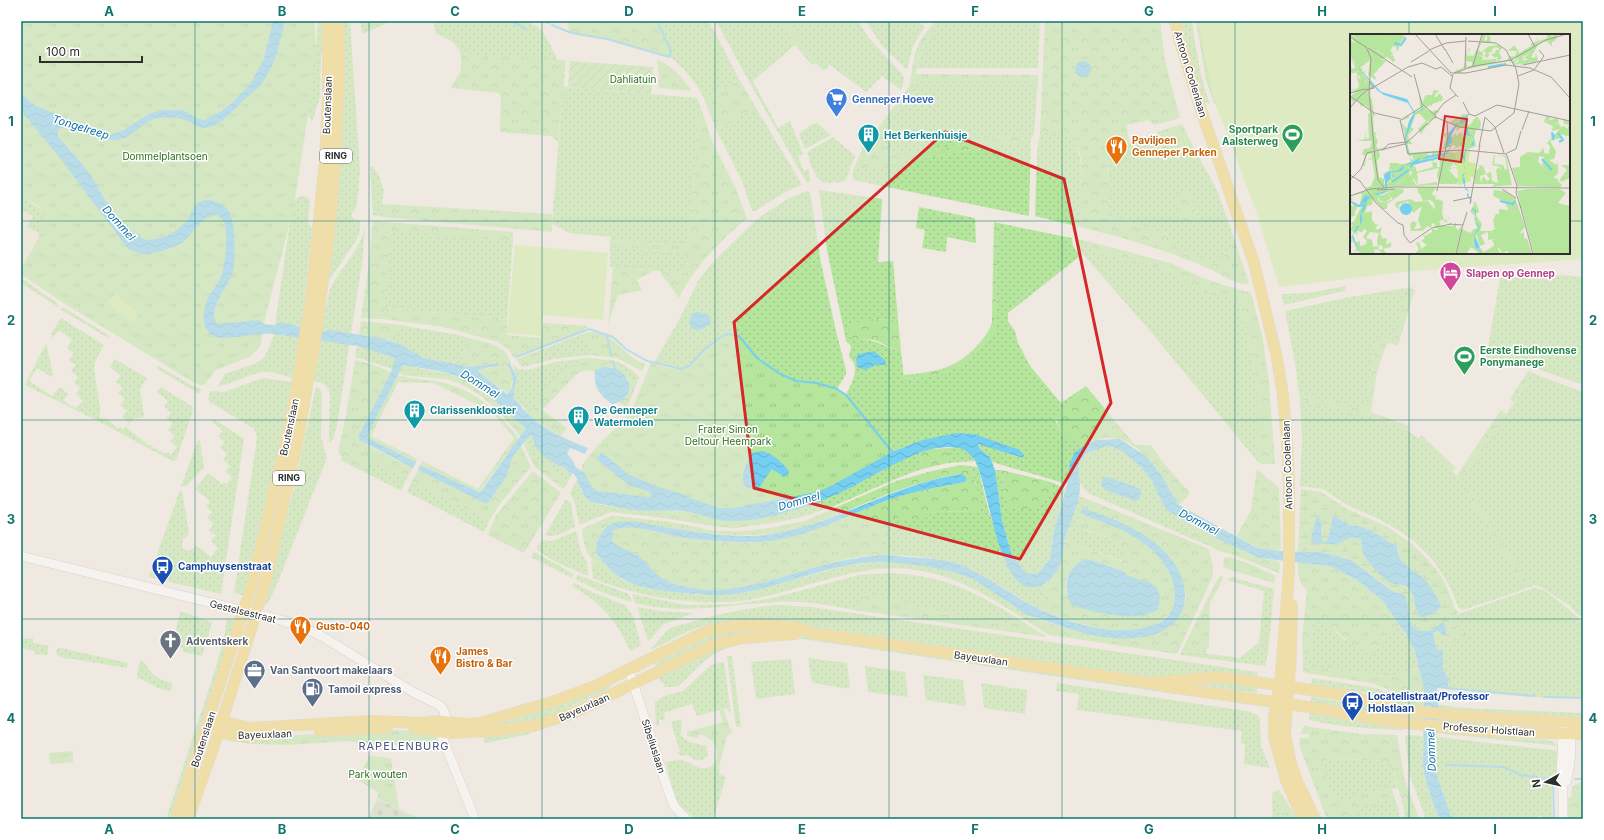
<svg xmlns="http://www.w3.org/2000/svg" width="1604" height="840" font-family="Inter,sans-serif">
<style>
.education{fill:#f0e6d1}
.grass{fill:url(#grass-dots);fill-rule:evenodd}
.forest{fill:url(#forest-crowns);fill-rule:evenodd}
.wetland{fill:url(#wetland-marsh);fill-rule:evenodd}
.cemetery{fill:url(#cemetery-stones)}
.park{fill:url(#park-tufts)}
.garden{fill:url(#garden-furrows)}
.pitch{fill:#c9ec9a;fill-rule:evenodd}
.water{fill:url(#water-waves)}
.lines{fill:none;stroke-linecap:round;stroke-linejoin:round}
.stream{stroke:#75cff0;stroke-width:2}
.minor-casing{stroke:#b4b7c1;stroke-width:10}
.major-casing{stroke:#c9c9c9;stroke-width:12}
.minor{stroke:#fff;stroke-width:9}
.major{stroke:#f2d163;stroke-width:11}
.marked{fill:none;stroke:#d62828;stroke-width:3;stroke-linejoin:round}
.grid{fill:none;stroke:#0f766e;stroke-width:1;stroke-opacity:0.55}
.labels{text-anchor:middle;stroke-width:3;stroke-linejoin:round;paint-order:stroke}
.shield{fill:#fff;stroke:#6d6d6d;stroke-width:1}
.shield-label{font-size:9px;font-weight:bold;fill:#2e2e2e}
.street-label{font-size:10px;fill:#2e2e2e;stroke:#fff}
.park-label{font-size:10px;fill:#2c6e1b;stroke:#fff}
.shop-label{font-size:10px;font-weight:bold;fill:#366cbe;stroke:#fff;text-anchor:start}
.leisure-label{font-size:10px;font-weight:bold;fill:#27864d;stroke:#fff;text-anchor:end}
.culture-label{font-size:10px;font-weight:bold;fill:#0d838f;stroke:#fff;text-anchor:start}
.food-label{font-size:10px;font-weight:bold;fill:#c56008;stroke:#fff;text-anchor:start}
.hotel-label{font-size:10px;font-weight:bold;fill:#b23c85;stroke:#fff;text-anchor:start}
.transit-label{font-size:10px;font-weight:bold;fill:#164399;stroke:#fff;text-anchor:start}
.worship-label{font-size:10px;font-weight:bold;fill:#5b616d;stroke:#fff;text-anchor:start}
.service-label{font-size:10px;font-weight:bold;fill:#4e5e75;stroke:#fff;text-anchor:start}
.water-label{font-size:11px;font-style:italic;fill:#0d6fa3;stroke:#fff}
.neighbourhood-label{font-size:11px;letter-spacing:1px;fill:#4d5680;stroke:#fff}
.inset-river{fill:none;stroke:#75cff0;stroke-width:2}
.inset-road{fill:none;stroke:#a29e99;stroke-width:1}
.view{fill:#d62828;fill-opacity:0.15;stroke:#d62828;stroke-width:2}
.inset-edge{fill:none;stroke:#2e2e2e;stroke-width:2}
.neatline{fill:none;stroke:#0f766e;stroke-width:1.5}
.grid-label{font-size:13px;text-anchor:middle;font-weight:bold;fill:#0f766e}
</style>
<defs>
<pattern id="grass-dots" width="8" height="8" patternUnits="userSpaceOnUse"><rect width="8" height="8" fill="#b6e59e"/><path d="M2 2h.1M6 6h.1" fill="none" stroke="#9dc588" stroke-width="1.8" stroke-linecap="round"/></pattern>
<pattern id="forest-crowns" width="20" height="18" patternUnits="userSpaceOnUse"><rect width="20" height="18" fill="#b6e59e"/><path d="M2 6a3 3 0 1 1 6 0M12 15a3 3 0 1 1 6 0" fill="none" stroke="#9dc588"/></pattern>
<pattern id="wetland-marsh" width="20" height="14" patternUnits="userSpaceOnUse"><rect width="20" height="14" fill="#b6e59e"/><path d="M1 5h8M5 5V1M11 12h8M15 12V8" fill="none" stroke="#9dc588"/></pattern>
<pattern id="cemetery-stones" width="16" height="16" patternUnits="userSpaceOnUse"><rect width="16" height="16" fill="#c8d9b8"/><path d="M2 7V4a2 2 0 0 1 4 0v3zM10 15v-3a2 2 0 0 1 4 0v3z" fill="#acbb9e"/></pattern>
<pattern id="park-tufts" width="24" height="20" patternUnits="userSpaceOnUse"><rect width="24" height="20" fill="#b6e59e"/><path d="M3 7l-1-3M5 7V3M7 7l1-3M15 17l-1-3M17 17v-4M19 17l1-3" fill="none" stroke="#9dc588"/></pattern>
<pattern id="garden-furrows" width="10" height="10" patternUnits="userSpaceOnUse"><rect width="10" height="10" fill="#b6e59e"/><path d="M-1 1l2-2M0 10L10 0M9 11l2-2" fill="none" stroke="#9dc588"/></pattern>
<pattern id="water-waves" width="16" height="10" patternUnits="userSpaceOnUse"><rect width="16" height="10" fill="#75cff0"/><path d="M0 5q4-4 8 0t8 0" fill="none" stroke="#66b2ce"/></pattern>
</defs>
<rect width="100%" height="100%" fill="#efe9e1"/>
<path class="education" d="M21,197l19,10 3,5 2,10 -24,46z"/>
<path class="grass" d="M318,21h7l-4,39 -1,38 -8,24 -5,-11 10,-71z
M342,21h8l10,150 -3,34 -5,8v4l3,3h5v12l-3,7 -29,43z
M364,21h27l-29,13 -1,-12z
M433,21h91c4,2 9,3 13,5 7,4 16,25 21,34l-97,-6c-6,-13 -12,-15 -25,-20z
M657,21h52l30,58 -35,20c-4,-12 -24,-37 -35,-42l2,-4z
M716,21h63l16,24 -42,36 25,47 12,-7 13,33 -5,3 6,14 5,-2 1,13 -3,1 -51,-89z
M786,21h72l10,16 35,38 1,5 -3,10 -19,-14 -16,16 -36,-27 -6,6 -8,-8z
M866,21h51l8,6 -12,18 -6,25 -25,-24z
M940,21h100l-2,47h-121c3,-18 12,-33 23,-47z
M1179,21h13c4,28 8,57 18,83l-7,-3z
M1196,21h10l11,82 -3,1 -8,-24z
M915,82h123l-4,51 -3,6 -2,77 -176,-36v-10l171,-29 -1,-7 -124,22 -23,-18 22,-28z
M563,87l134,11 3,7 -12,140 -78,-4 1,-4 -41,-4 -18,-9z
M756,108l44,73 1,4 -14,6 -32,20h-2l-2,-3 -9,-27 -26,-52z
M817,123l14,12 -26,14 -6,-15 12,-9z
M1060,131c31,7 20,72 20,96l-45,-11 2,-65 3,-18z
M833,137l22,19 -9,24 -3,2 -19,1 -3,-2 -4,-4 -6,-11 -4,-14z
M1157,137l7,22 31,-9 22,40 18,51 -18,22 -6,1 -34,-17 -11,-14 -58,-16 -1,-2 3,-33c-3,-6 -2,-12 -1,-18 1,-27 32,-17 48,-27zM1175,193h17l1,2 3,22 -17,1 2,-2z
M370,167h3l6,9 5,15 -2,13 1,13 -10,-2z
M819,190l63,9 -4,63 15,-1 5,59 -25,-1 -8,3 -14,1 2,17c24,-3 28,7 48,11l3,28c50,-3 59,-11 91,-48l3,-108 74,15 1,8 7,10 -72,57v8l7,10 3,12 12,23 31,37 25,-17 -31,34 5,10 22,17c-14,11 -12,21 -15,37l-75,-22 -2,-5 -10,-8 -2,-6 44,15 -55,-25 -45,7 -30,12 -46,-57c5,-12 16,-27 3,-38l2,-11 -5,-5 -19,-91z
M806,191h3l2,7 10,65 15,68 10,39v4l-9,15 -9,-2 -149,9 12,-31 -10,4 -27,-6 26,-45 18,-37 14,-18 45,-44 29,-19z
M300,196l8,1 2,5 -2,21 4,5 -7,62 -1,30 -16,93 -44,183 -10,-3 23,-155 -1,-5 -3,-5 -42,-25c-4,-4 -3,-7 0,-12l13,1 39,-14 28,4 1,-4c-8,-2 -20,-7 -28,-6 -16,1 -30,13 -46,14l7,-12 31,-11 8,-5 7,-15 3,-9 24,4 -18,-16 -5,3 18,-123z
M21,197c18,10 31,15 19,37l-13,-7 6,-11 -12,-7z
M919,207l56,11 1,25 -29,-6 -1,15 -24,-4 3,-18 -9,-2z
M364,230h1l-3,33 -25,162 -4,14 -4,4 1,-50c-4,-10 -9,-11 -19,-12l18,-89c8,-21 31,-41 35,-62z
M391,230l122,11 -6,78 -123,-11z
M1075,239l12,2c12,21 49,16 69,24 15,6 30,17 43,26l7,1 9,-1 24,11 9,33 10,58 1,25 -1,44 -107,-130 -69,-79 -5,-8z
M610,247l77,6 -1,20 -76,-6z
M1563,275l20,2v108l-48,-17 2,-5 -51,-3 14,-82z
M21,278l36,25 1,4 -37,-24z
M1346,286l-1,5 -61,14 -3,-11 28,-1z
M1412,287v2l-4,3 -13,46 -19,2 -11,70 -66,-16 -4,-32 -10,-51 60,-13z
M61,308h3l44,27v3l-48,-29z
M61,318l43,27 -10,19v5l6,38v11l7,1 11,10 2,-2 3,2 6,-6 -7,-6 5,-6 -7,-6 5,-6 -7,-6 5,-5 -7,-6 5,-6 -11,-9 5,-8 32,19 -7,11 4,27 -2,2h-7l-9,9 21,17 19,10 2,-2 3,3 6,-8 -7,-5 5,-6 -7,-6 5,-6 -7,-6 5,-5 -7,-7 4,-5 -11,-9 4,-5 31,19 1,5 -17,49 -4,1 -72,-39 -75,-37 21,-42 7,31 -2,3 -14,-9 -8,13 23,15 8,-9 8,7 -5,6 9,7 1,-2 3,3 7,-7 -7,-7 4,-6 -6,-5 4,-6 -7,-6 5,-6 -7,-5 5,-7 -7,-5 5,-8 -13,-10 -7,8 -1,-4z
M400,325l53,9 13,3 -5,28 -37,-7 -22,-13 -14,-5z
M582,334l7,9 2,12 -39,4 -17,5 3,-13z
M357,346l39,12 -3,11 -38,-12z
M587,358c-25,13 -44,34 -58,58l-6,-10 -10,-9 4,-20 -5,-13 6,5 10,1 27,-8z
M607,360c13,0 23,8 32,17l-1,3 -9,2 -1,-4 -18,-11h-3z
M403,365l51,10 -2,3 -53,-6z
M158,366l31,18 12,5 -2,5 -43,-26z
M1532,373l51,19v226l-6,-4 -8,-9 -28,-18 -5,-2 -6,2 -64,-103 -3,4 62,101 -62,21 -5,-3 -7,-18 -8,-14 -10,-15 -18,-18 -14,-10 -24,-14 -28,-12 -26,-17 -23,-3 2,-46 -2,-40c35,8 73,15 106,30 13,6 46,38 54,50l56,-80z
M316,386l6,6 -1,45 6,21 -52,131 -7,14 -2,1 -1,-3 29,-113z
M214,419l30,20 -23,155 -72,-17 31,-87 2,2 7,40 -1,3 -5,4 -1,8c5,6 10,4 14,-2l15,12 7,-9 -7,-7 5,-6 -7,-5 5,-6 -7,-6 5,-6 -6,-5 4,-6 -15,-12 13,-16 14,11 2,-2 2,2 6,-6 -7,-7 5,-5 -7,-6 4,-6 -7,-6 5,-6 -7,-6 5,-5 -10,-9z
M531,435c8,15 16,27 33,32l4,6 5,-1 -5,10 -33,-23 -10,-18z
M198,440l2,1 4,27 -18,18h-5z
M1111,446l14,7 18,16 9,12 9,20 30,23 -3,13 -100,-44c-2,-3 -6,-6 -8,-10 -4,-7 -3,-21 4,-27 7,-6 18,-8 27,-10z
M957,447l8,3 9,8v3l-26,2v-15z
M919,452l3,17c-48,16 -93,45 -143,53l-2,-8 57,-19 41,-22z
M368,459l39,19 -6,13 -39,-20z
M969,466l9,1 9,38 18,56 31,26 10,-4 -3,19 -6,6c-25,-14 -49,-32 -76,-43 -22,-8 -47,-9 -70,-10l1,-2 -4,-3 -6,-27 7,-9 12,5 20,2 10,-8 12,-2 32,1 1,-28z
M995,470h6l4,28 5,9 10,3 31,-17v-11l14,6 -11,43 -4,28 -13,15 -11,-1 -14,-18 -5,-16 -5,-19z
M578,478c1,7 3,17 10,22 9,8 64,11 77,11l-1,7 -53,-6 -32,13 -4,-22 -5,-10z
M412,481l77,40 -5,11 -77,-40z
M1079,496l8,3 -9,22 5,9c16,4 34,11 45,23l-5,8 -58,-21z
M566,499l5,5 4,23c-9,4 -21,12 -30,8z
M614,516l56,6 4,7 -43,-7 -18,2 2,-5z
M576,531l5,21 6,11 1,13 -32,-14 -19,-12v-3l6,-7 9,1z
M534,552l40,22 -2,4 -41,-21z
M591,560l17,13 16,8 27,8 46,6 37,-1 18,-3 93,-25 29,-4 33,1 27,4 19,5 20,7 56,37 20,19c-44,-28 -86,-60 -140,-66 -52,-5 -101,19 -151,29 -49,11 -119,0 -165,-20z
M891,573c52,3 79,16 123,43l-3,8 -97,-17 -13,-6 -36,-7 -5,17c-28,-5 -57,-11 -85,-9 -48,3 -91,13 -140,1l-3,-9 54,11 48,-1 39,-6 86,-23z
M578,575l51,19 3,8 -28,-9 -29,-14z
M1232,577l42,12 -6,65 -3,12 -85,-11 2,-5 58,8 19,-16 5,-51 -37,-11z
M574,583l20,10 31,12 8,11 8,29 -11,6c-13,-31 -29,-48 -58,-65z
M1533,588c12,-3 39,26 50,33v77l-54,-1 -81,-8 -5,-22v-17h-6l-4,-13h5l13,6 14,-13h-8l-4,-5 -3,-8z
M778,605l33,2 446,65v7h-109l-424,-56 -19,2 -19,7 -35,18v-2c7,-5 11,-13 17,-18 5,-4 14,-5 20,-7 29,-9 60,-15 90,-18z
M637,607l23,4 34,2 -30,11 -12,14 -4,3z
M180,611l32,11 -10,34 -19,-4v-3l-10,-5z
M227,619l9,2 -65,198h-5l51,-155 7,-25z
M1317,620l9,2 18,18 40,-1v-5l17,-9 12,20 6,22 -16,5 -4,3 -5,2 -91,-11v-9l8,-2 3,-31z
M726,630h37l-20,3 -87,35 -1,-5 36,-18z
M795,635l18,1 345,51 17,6v1l-372,-55c-27,0 -64,1 -88,15 -13,7 -24,20 -35,31l-6,2h-10v-3l-5,-4 -1,-6 56,-26z
M21,638l7,1 5,-1v5l16,3 -2,9 -9,-1 -4,1 1,-4 -14,-3z
M58,648h3l67,15 -1,5 -67,-11 -3,-2 -1,-4z
M727,656h5l9,70 -5,1z
M808,658l39,5 3,26 -38,-6z
M791,659l4,35 -39,5 -5,-37z
M141,661l3,1c4,7 9,13 16,17 5,2 9,2 13,5l-3,7 -12,-3 -21,-11 2,-14z
M724,662l7,52 -5,-6 -29,8 -5,-12 -28,9 1,6 -6,1v5l-3,1 -1,-24 9,-6 19,-5 28,-26z
M865,666l40,6 3,25 -40,-5z
M923,675l40,5 3,26 -40,-6z
M1312,678l64,10 23,10 26,5v5l-33,-3 -23,-12 -58,-9z
M1219,682l38,3v8l-72,-10z
M608,683l2,5 -53,25 -42,13 -62,-1h38l21,-5z
M981,683l46,7 -2,24 -41,-6z
M1057,683l189,28 12,4 2,4 1,27 9,22 -26,-4 1,-20 -4,-1 1,-12 -165,-21 2,-16 -23,-3z
M1311,697l48,7 64,13v3l-23,-2 -90,-14z
M1439,705l24,3 120,5v5l-144,-9z
M1310,710l31,9 19,3 15,-1 20,3 9,6c-32,-1 -63,-3 -95,-10z
M1439,718l117,9 -1,3 -62,-3 -55,-5z
M681,719l1,8 -2,7c5,9 18,9 26,12l2,9c-7,8 -13,6 -21,0l-6,1 -5,-3 4,-1 -9,-30z
M1438,730l53,7 56,3 7,2 4,4 -121,-13z
M529,732l1,2 -44,9 -3,-3 3,-6h16v2z
M1407,735l16,1c0,9 -1,19 0,29 1,19 9,36 17,54h-14l-16,-43 -5,-38z
M1437,737l123,14v24h-8v44h-8l-2,-4 -9,4h-81l-17,-49 -1,-10z
M1337,758l54,5 6,25 -36,6 -22,10c-8,-11 -20,-30 -13,-44z
M680,760l11,3 2,3c7,2 12,4 19,0l8,2 -1,6 7,3 -13,42 -18,-1 -16,-13 -5,-11 -8,-32z
M1272,798l9,4 1,2 -1,15h-8z
M1395,799l4,12v8h-54c15,-17 28,-17 50,-20z"/>
<path class="forest" d="M568,21h89l14,32 -2,4 -62,-18 -38,-7z
M779,21h7l2,2 28,40 -4,2 -17,-20z
M936,21h4c-12,15 -23,33 -24,53l122,1v7h-123l-17,28 -22,28 23,18 124,-22 1,7 -171,29 10,-22 46,-61 6,-34 7,-16z
M1045,21h115l5,40 15,57 -26,7 -5,-5 -23,5 4,20c-18,-1 -27,22 -20,37l-3,33 1,2 58,16 11,14 34,17 6,-1 18,-22 14,43c-12,1 -26,-8 -37,-14 -42,-19 -87,-32 -132,-43 0,-19 5,-61 -1,-76 -4,-9 -8,-14 -16,-19l-23,1z
M461,54l105,6 -8,82 -7,-6 -51,-4 1,-36 -2,-3 -48,-5 10,-18z
M657,60c15,5 26,18 35,31l-31,-3 -3,-2 1,-11z
M739,79l17,29 -40,21 -12,-30z
M700,105l12,36 24,48 11,29c-27,23 -53,49 -68,80l-20,-27 26,2 2,-20 -77,-6v-6l78,4z
M1182,124l13,26 -31,9 -7,-22v-5z
M1182,191l10,2 2,5 2,19 -8,4 -9,-2 2,-3 -6,-23z
M382,204l170,10v18l-169,-15z
M373,221l140,11v9l-122,-10 -7,77 123,11v16l34,3 2,-15 46,3 -11,7 -65,24 -5,-8 -10,-7 -54,-15 -61,-8 -22,-1 7,-47z
M994,222l4,1 -3,108c-32,37 -41,45 -91,48v-4c29,-3 49,-5 71,-27 7,-8 14,-15 17,-26z
M1087,241l83,22 35,16 46,14 11,42 7,47 6,82h-13l-4,-2 1,-44 -1,-25 -10,-58 -9,-33 -24,-11 -9,1 -7,-1c-13,-9 -28,-20 -43,-26 -20,-8 -57,-3 -69,-24z
M613,267l40,4 -16,9 5,10 -24,5 -10,29z
M1412,289h3l-17,57 -8,-3 -4,2 -9,27 -6,40 38,14 -1,4 -44,-15 -64,-15 -1,-6 66,16 11,-70 19,-3 13,-45z
M873,319l25,1 3,31c-10,-2 -17,-8 -27,-11 -7,-2 -15,1 -23,0l-4,-16z
M361,321l39,4 -12,15 -29,-6z
M588,332c29,-1 37,28 58,32l-4,7 -25,-13 -26,-3 -2,-12 -7,-9z
M466,337c11,4 28,5 37,13 4,3 6,9 9,14l-3,-2 -2,1c6,10 8,19 1,30l-32,-22 23,-5 -1,-3 -27,4 -10,-2z
M538,351l-3,13 -12,3 -3,-2 -4,-6z
M587,358l20,2v7l-12,3v2l-9,-2 -8,3 -36,37 25,18 -7,8 -31,-20c14,-24 33,-45 58,-58z
M355,360l16,4 20,8 -32,63v4l13,9 41,20 -6,10 -39,-19 -6,12 -22,-11 2,-3 -4,-5 8,-37z
M1528,371l4,2 -18,29 -4,-3z
M399,372l53,6 2,-3c29,8 48,35 72,53l-6,8c-20,-25 -44,-51 -76,-57 -14,-2 -27,-2 -41,-4z
M398,375c15,5 30,4 45,8 31,6 55,29 74,53l1,3 -38,52h-3l-57,-26 2,-4 56,28 36,-51 -23,-27 -58,-28 -35,-1 -27,54 46,23 -1,3 -48,-24v-4z
M638,380l-11,28 -5,-4 -3,-1 8,-8 2,-13z
M1086,386l49,59h16l10,15 28,32v3l-10,10c-17,-29 -42,-77 -83,-65 -5,1 -10,5 -14,7l-22,-17 -4,-12z
M1501,410l5,4 -46,66 -3,-5z
M1421,435l35,33 -3,3 -35,-32z
M525,441l10,18 33,23 -5,7 -28,-22 -12,-24z
M521,446l10,21 -30,35 -12,19 -77,-40 6,-11 66,33h4l19,-27 5,-18z
M948,448v15l-26,6 -3,-17 12,-3z
M960,465l9,1c5,13 11,27 12,42l-6,4 -32,-1 -12,2 -10,9 -20,-3 -12,-4 -7,9 6,25 4,4 -1,2c-73,-4 -159,60 -229,23 -10,-5 -14,-14 -22,-21 -8,-6 -23,-8 -28,-17v-7l2,-3c17,-8 53,6 72,8 25,3 51,6 76,4 44,-4 82,-25 123,-41 26,-9 53,-14 80,-19l1,-4 -4,-4c-40,5 -77,21 -113,36 -16,6 -32,13 -49,18 -44,12 -82,6 -126,1l-4,-7 46,9h30l30,-4 29,-6 91,-40 36,-10z
M1257,469l22,19 2,59 -2,4 -22,-3 -20,-12 14,-26z
M1001,470l50,12v11l-11,13 -20,4 -10,-3 -5,-9z
M533,471l28,22 -37,60 -36,-18 8,-20z
M1466,484l64,103 -5,2 -63,-102z
M1087,499l122,50 4,18 -1,11 -35,76 -128,-19 -20,-19 27,9 45,12 35,1 22,-5 28,-34c-6,-55 -58,-75 -103,-91z
M665,511l24,1 53,8 35,-6 2,8 -43,6 -17,-1 -55,-9z
M1080,513c25,10 53,19 73,37 13,12 23,30 22,48 -1,16 -12,25 -27,29 -37,10 -77,-5 -111,-19l6,-6 3,-19 13,-18 6,-25 55,21h3l5,-8c-8,-8 -21,-16 -32,-20 -7,-2 -12,-3 -18,-7zM1094,561l29,10 5,5 10,4 11,2 -83,11v-13l8,-14z
M614,516l1,3 -2,5 -5,2 -11,29 13,14 14,12c-25,-12 -41,-22 -42,-52l26,-12z
M1191,524l58,30 10,4 19,3 2,5 -1,7 -48,-19 -13,-3 -6,-4 -24,-10z
M1229,557l21,7 26,12 -2,7 -49,-15 -2,-3 1,-7z
M1298,562l32,4 27,14 25,20 19,25 -17,9 -1,11c-27,21 -44,-22 -66,-25l-3,4 -3,31 -8,2 -1,-18 5,-49c-8,-5 -10,-19 -9,-28z
M1222,575l1,4 -13,24 -1,43 -4,7 -23,-3 36,-72z
M865,594l36,7 13,6 96,17 4,-8 33,21 -187,-26z
M1303,666l91,11 5,-2 4,-3 16,-5 5,21v9l-28,-4 -13,-6 -12,-4 -66,-10 -2,-1z
M724,709l6,20h3l-6,8 -8,30 -7,-1c11,-13 3,-27 -12,-32l-3,4 -10,-2v-4l36,-10 -4,-12z
M1306,725l4,2 51,7 36,1 7,42 15,42h-14c0,-15 -11,-40 -15,-56l-48,-5 -16,2c-7,13 5,34 13,43l22,-9 31,-5 3,10c-20,2 -36,4 -50,20h-18l-27,-71 -1,-10h10v-4h-9l4,-8z
M385,730l37,1 14,3 1,6 -53,6 -37,-5 -59,4 -36,-1 -23,-3 3,-4 21,1z
M1583,781v38h-17l1,-20 4,-2 1,-10z
M1279,790l18,29h-16l1,-15 -1,-2 -9,-4 1,-6z"/>
<path class="wetland" d="M1301,489l20,3 26,17 39,17 26,18 18,18 11,14 7,14 7,19 4,4 -9,4 3,8 4,5h8l3,3 -4,5 -13,5 -13,-6h-5v-3l5,-3 6,5 -4,-11 -1,2 -14,5 -10,-3 -4,-6 -3,-17 -12,-13 -45,-33 -30,-8 -23,-1zM1333,515l16,10 9,1 13,4 18,12 8,3 2,12 3,5 23,18 15,24v5l-11,6 -14,-8c-2,-20 -8,-21 -25,-25l-28,-32 -1,-10c-11,-6 -15,2 -25,4 -7,1 -16,-1 -23,-1l-2,-5 5,-20 7,10 -2,9 1,4 3,1 3,-3z"/>
<path class="cemetery" d="M377,799l43,20h-52z"/>
<path class="park" d="M21,21h293l3,35 -23,150 -29,113 -4,24 -1,4 -11,10 -33,13 -11,14 -4,1 -8,-3 -131,-80 -41,-28v-6c7,-13 32,-47 19,-60 -4,-5 -13,-8 -19,-11z
M728,334l11,2 18,22 23,16 16,7 21,2 20,6 9,6 46,57 6,5 -80,40 -83,17 -141,-16 -11,-16 -1,-17 16,-20 32,-31 21,-51c9,2 23,8 32,6 9,-3 15,-13 21,-19 7,-7 15,-12 24,-16z
M73,751v11l-23,2 -1,-11z
M369,756l22,2 8,51 -22,-11 2,-5 -21,-13z"/>
<path class="garden" d="M570,61l83,6 -2,27 -83,-7z"/>
<path class="pitch" d="M1198,21h385v238l-171,12 -133,16 -22,-73 -44,-117zM1351,35h218v218h-218z
M515,245l93,8 -5,67 -60,-5 -2,21 -34,-3z
M115,294l24,20 -8,9 -24,-21z"/>
<path class="water" d="M273,21h12c-4,15 -7,33 -14,47 -3,6 -7,12 -11,18 -5,5 -11,9 -16,14 -11,10 -25,29 -42,28 -5,-1 -10,-5 -14,-7 -8,-4 -21,-4 -30,-3 -18,3 -25,23 -45,22 -16,-1 -43,-17 -55,-11v8c12,13 25,27 35,42 4,5 6,10 9,16 7,12 32,45 47,45 14,-1 31,-9 39,-21 3,-5 5,-12 10,-16 9,-7 26,-1 31,9 7,11 6,47 4,60 -3,12 -29,41 -15,52l41,-4 5,4 10,1 6,-3 15,3 7,5 17,3 10,-3 52,8 21,7 22,13 47,9 27,-4 1,3 -10,1 -12,4 30,23c10,-9 5,-22 0,-31l2,-1 8,15 -4,20c6,6 12,15 17,19 16,15 38,24 58,32l-3,6 -15,-6 -3,6 7,8 1,5 9,5 7,14 6,5 50,6h5l-2,-5 -21,-7 -33,-26 6,-7 26,22 30,13 24,7 11,5 26,9h15l83,-16 12,-5 63,-35 30,-12 35,-7 17,1 46,16 4,5 -1,3 -45,-14v1l2,4 10,8 5,13 7,50 5,19 5,16 14,18 11,1 13,-15 4,-28 13,-47 3,-21 4,-10 8,-6 14,-7 23,-1 27,17 15,19 18,30 78,43 22,3 42,1 30,8 37,28 8,5h5l5,4 5,26 4,6c13,4 17,2 28,-7l3,6v7l-2,1 -6,-5 -3,1 -2,3 4,15h6v17l3,10 4,2 -2,3v7l-11,-1 2,21 -5,51 1,10 17,49h-12c-8,-18 -15,-35 -17,-54l1,-76 -9,-38 -9,-17 -24,-34 -25,-20 -27,-14 -71,-8 -41,-19 -50,-28 -7,-10 -9,-20 -9,-12 -18,-16 -14,-7c-9,2 -22,4 -28,11 -8,9 -3,19 -3,29 0,16 -10,37 -15,52 -2,9 -2,19 -5,27 -4,9 -14,21 -25,22 -38,7 -46,-105 -61,-128 -2,-3 -6,-6 -8,-8 -9,-6 -24,-4 -34,-2 -10,2 -20,7 -29,11 -17,8 -34,17 -51,27 -33,17 -88,36 -126,34 -15,-1 -29,-9 -45,-10 -9,-1 -18,0 -27,0 -17,0 -36,-3 -53,-7 -5,-1 -10,-1 -14,-5 -8,-8 -7,-19 -14,-26l-3,1 -6,-7c-10,-3 -23,-11 -28,-20 -2,-4 -3,-8 -5,-12l-6,6 -13,17 -5,18 -19,27h-4l-66,-33 2,-5 59,27 3,-2 44,-62c-22,-16 -40,-41 -66,-51 -15,-6 -40,-9 -57,-12l-35,69v4l48,24 -3,6 -52,-27 -2,-2v-4l32,-63 4,-14 -38,-12 -84,-12c-16,-2 -46,7 -57,3 -15,-5 -14,-24 -9,-36 4,-10 12,-18 15,-27 3,-11 6,-37 3,-49 -1,-4 -4,-7 -7,-10 -19,0 -22,17 -35,27 -7,5 -33,14 -41,12 -4,-1 -10,-4 -14,-5l-68,-91 -39,-47v-17l15,12 62,25 12,4 12,-4 25,-16 14,-5h22l15,9 6,1 16,-8 12,-9 19,-20 13,-24z
M1075 69a8 8 0 1 1 16 0a8 8 0 1 1-16 0Z
M697,312l12,3 2,7c-5,7 -12,10 -20,6l-2,-7 3,-7z
M874,351l12,10 -1,4h-9l-11,5 -8,-3 -1,-9 3,-4z
M604,367c30,0 34,33 8,37 -14,-11 -18,-15 -17,-34z
M762,451c10,2 21,12 27,20l-1,3 -4,3 -12,-8 -14,20c-25,2 -13,-24 -6,-36z
M962,474l5,4 -2,4c-27,5 -54,10 -80,19 -42,16 -81,39 -126,41 -24,1 -49,-1 -73,-4 -19,-2 -55,-16 -72,-8l-2,3v7c5,9 20,10 28,17 8,7 13,16 22,21 51,28 114,-1 165,-14 18,-4 37,-8 56,-9 7,0 15,1 22,2 19,1 39,1 56,8 27,11 50,30 76,43 34,16 80,30 117,17 13,-4 20,-14 21,-27 0,-10 -2,-18 -6,-26 -17,-34 -55,-45 -89,-59l3,-5c27,9 56,20 78,40 38,35 32,86 -26,90 -26,3 -55,-5 -80,-14 -7,-2 -13,-5 -20,-7 -1,0 -5,-1 -6,-1 -5,-2 -11,-7 -15,-10 -14,-9 -27,-18 -41,-27 -25,-10 -50,-14 -77,-16 -7,0 -14,-2 -20,-1 -43,2 -83,20 -124,29 -27,6 -52,4 -79,1 -32,-4 -52,-7 -73,-34 -5,-5 -4,-12 -2,-18 4,-8 8,-14 16,-17 20,-5 43,4 63,6 24,4 48,7 72,7 75,-2 139,-52 213,-62z
M1103,477h5l30,11 3,1 -1,9 -4,3 -31,-11 -4,-6z
M1333,515l16,10 9,1 13,4 18,12 8,3c0,20 16,23 28,35 6,6 11,16 15,24l1,3c-4,5 -13,10 -20,10 -9,-9 -4,-19 -12,-28 -6,-7 -13,-3 -20,-7 -7,-4 -21,-20 -25,-27 -3,-5 -2,-11 -3,-15 -11,-6 -15,2 -25,4 -7,1 -16,-1 -24,-1l-1,-5 5,-20 3,-1c5,11 1,15 3,24l3,1 3,-3z
M1084,559l10,2 29,10 5,5 21,6 7,5 4,9 -2,14c-6,2 -13,5 -19,6 -23,1 -47,-4 -68,-11 -8,-20 -6,-34 13,-46z"/>
<g class="lines">
<path class="stream" d="M511,21l15,8
M544,21l5,2
M552,25l17,7 8,2
M578,34l29,5 62,18 2,-4 -1,-4 -13,-28
M607,336l4,19
M516,357l73,-28 24,8 13,12 21,12 34,8 8,-3 16,-17 16,-12 7,-3 11,2 18,22 23,16 16,7 21,2 20,6 9,6 48,59
M613,361l2,7
M1446,688l89,8
M1544,697l39,1
M1446,765l58,2 17,8 16,2
M1540,778h18
M1553,778l1,41
M1575,779h6l2,-3"/>
<defs>
<path id="minor" d="M21,556l260,64 30,11 12,6 90,55 26,13 4,4 3,8 -2,24
M629,670l39,120 6,16 12,13
M442,737l33,82
M1566,782c4,-14 7,-41 3,-55
M1563,819v-29l-2,-12 2,-44 2,-5"/>
<path id="major" d="M1175,21l6,24 20,65 53,153 23,95 6,38 4,46 2,44v87l-9,112 -6,31v21l12,43 17,39
M1292,605l-1,48 -6,81 6,30 7,19 17,36
M1157,682l59,-5 27,3 108,16 48,14 94,8 90,5
M208,723l13,-2 29,7 120,-7 53,2 16,-2 27,3 14,-1 72,-21 43,-16 112,-55 35,-6h23l33,3 14,5 339,50 12,3 145,21 89,15 87,9 99,3
M212,727c17,12 40,9 59,8
M414,728l35,5 42,-2 42,-5 40,-13 140,-68 30,-7 52,-4
M320,731l67,-3
M176,819l76,-234 28,-119 16,-73 15,-97 14,-135 3,-64v-76
M188,819l26,-73 50,-158 33,-144 18,-103 15,-114 5,-70 4,-72v-64"/>
</defs>
<use href="#minor" class="minor-casing"/>
<use href="#major" class="major-casing"/>
<use href="#minor" class="minor"/>
<use href="#major" class="major"/>
</g>
<path d="M0 0H1604V840H0ZM945,132l119,47 47,224 -91,156 -266,-71 -20,-166z" fill="#efe9e1" fill-opacity=".55" fill-rule="evenodd"/>
<path class="marked" d="M945,132l119,47 47,224 -91,156 -266,-71 -20,-166z"/>
<path class="grid" d="M195,21v798M369,21v798M542,21v798M715,21v798M889,21v798M1062,21v798M1235,21v798M1409,21v14M21,221h1330M1569,221h14M1409,253v566M21,420h1562M21,619h1562"/>
<defs>
<symbol id="supermarket-pin" viewBox="-11 -11 22 30"><path d="M0 17L-7.5 6A9.5 9.5 0 1 1 7.5 6Z" fill="#3f7fe0" stroke="#fff"/><path d="M-6-5.5h2.5l.6 2H6L4.5 2H-2.5L-4.4-4H-6ZM-1.5 3.2a1.3 1.3 0 1 0 .1 0ZM3 3.2a1.3 1.3 0 1 0 .1 0Z" fill="#fff"/></symbol>
<symbol id="building-pin" viewBox="-11 -11 22 30"><path d="M0 17L-7.5 6A9.5 9.5 0 1 1 7.5 6Z" fill="#0f9aa8" stroke="#fff"/><path d="M-4-6H4V6H1V3H-1V6H-4ZM-2.5-4.3h1.7v1.8h-1.7ZM.8-4.3h1.7v1.8H.8ZM-2.5-1h1.7V.8h-1.7ZM.8-1h1.7V.8H.8Z" fill="#fff"/></symbol>
<symbol id="stadium-pin" viewBox="-11 -11 22 30"><path d="M0 17L-7.5 6A9.5 9.5 0 1 1 7.5 6Z" fill="#2e9e5b" stroke="#fff"/><path d="M0-5a6.5 5 0 1 0 0 10a6.5 5 0 1 0 0-10ZM-3.5-1.8h7v3.6h-7Z" fill="#fff"/></symbol>
<symbol id="restaurant-pin" viewBox="-11 -11 22 30"><path d="M0 17L-7.5 6A9.5 9.5 0 1 1 7.5 6Z" fill="#e8710a" stroke="#fff"/><path d="M-5-6h1v4h1v-4h1v4h1v-4h1v5L-1.5 .5V6h-2V.5L-5-1ZM5-6V6H3V1.5H1.5Q1.5-4 5-6Z" fill="#fff"/></symbol>
<symbol id="hotel-pin" viewBox="-11 -11 22 30"><path d="M0 17L-7.5 6A9.5 9.5 0 1 1 7.5 6Z" fill="#d1479c" stroke="#fff"/><path d="M-6-4.5h1.5V1H6V5H4.5V3h-9V5H-6ZM-4 0a1.8 1.8 0 1 1 3.6 0ZM.5 0V-2.5h3Q6-2.5 6 0Z" fill="#fff"/></symbol>
<symbol id="bus-pin" viewBox="-11 -11 22 30"><path d="M0 17L-7.5 6A9.5 9.5 0 1 1 7.5 6Z" fill="#1a4fb4" stroke="#fff"/><path d="M-5-6H5V4H4V6H2V4H-2V6H-4V4H-5ZM-3.5-4V0h7V-4ZM-3.5 1.2v1.5H-2V1.2ZM2 1.2v1.5H3.5V1.2Z" fill="#fff"/></symbol>
<symbol id="church-pin" viewBox="-11 -11 22 30"><path d="M0 17L-7.5 6A9.5 9.5 0 1 1 7.5 6Z" fill="#6b7280" stroke="#fff"/><path d="M-1.2-6h2.4v3.5h3.3v2.4h-3.3V6h-2.4V-.1h-3.3v-2.4h3.3Z" fill="#fff"/></symbol>
<symbol id="office-pin" viewBox="-11 -11 22 30"><path d="M0 17L-7.5 6A9.5 9.5 0 1 1 7.5 6Z" fill="#5c6f8a" stroke="#fff"/><path d="M-6-3h4V-5.5h4V-3h4V5H-6ZM-1-4.5V-3h2v-1.5ZM-6 0V1H6V0Z" fill="#fff"/></symbol>
<symbol id="fuel-pin" viewBox="-11 -11 22 30"><path d="M0 17L-7.5 6A9.5 9.5 0 1 1 7.5 6Z" fill="#5c6f8a" stroke="#fff"/><path d="M-5.5-6h7V0h2V4h1.3V-2.5L3-4.5l.8-.8L6-3V5H2.5V1h-1V6h-7ZM-4.2-4.7v3.2H.2V-4.7Z" fill="#fff"/></symbol>
</defs>
<g fill-rule="evenodd">
<use href="#supermarket-pin" x="824" y="86" width="25" height="34"/>
<use href="#building-pin" x="856" y="122" width="25" height="34"/>
<use href="#stadium-pin" x="1280" y="122" width="25" height="34"/>
<use href="#restaurant-pin" x="1104" y="134" width="25" height="34"/>
<use href="#hotel-pin" x="1438" y="260" width="25" height="34"/>
<use href="#stadium-pin" x="1452" y="344" width="25" height="34"/>
<use href="#building-pin" x="402" y="398" width="25" height="34"/>
<use href="#building-pin" x="566" y="404" width="25" height="34"/>
<use href="#bus-pin" x="150" y="554" width="25" height="34"/>
<use href="#restaurant-pin" x="288" y="614" width="25" height="34"/>
<use href="#church-pin" x="158" y="628" width="25" height="34"/>
<use href="#restaurant-pin" x="428" y="644" width="25" height="34"/>
<use href="#office-pin" x="242" y="658" width="25" height="34"/>
<use href="#fuel-pin" x="300" y="676" width="25" height="34"/>
<use href="#bus-pin" x="1340" y="690" width="25" height="34"/>
</g>
<g class="labels">
<g class="shield">
<rect x="320" y="149" width="32" height="14" rx="3"/>
<rect x="273" y="471" width="32" height="14" rx="3"/>
</g>
<g class="shield-label">
<text x="336" y="159">RING</text>
<text x="289" y="481">RING</text>
</g>
<g class="street-label">
<text transform="translate(1191 74) rotate(73)" y="4">Antoon Coolenlaan</text>
<text transform="translate(327 105) rotate(-88)" y="4">Boutenslaan</text>
<text transform="translate(289 427) rotate(-78)" y="4">Boutenslaan</text>
<text transform="translate(1287 465) rotate(-92)" y="4">Antoon Coolenlaan</text>
<text transform="translate(243 611) rotate(14)" y="4">Gestelsestraat</text>
<text transform="translate(981 658) rotate(8)" y="4">Bayeuxlaan</text>
<text transform="translate(584 707) rotate(-24)" y="4">Bayeuxlaan</text>
<text transform="translate(1489 729) rotate(4)" y="4">Professor Holstlaan</text>
<text transform="translate(265 734) rotate(-2)" y="4">Bayeuxlaan</text>
<text transform="translate(203 739) rotate(-72)" y="4">Boutenslaan</text>
<text transform="translate(654 746) rotate(72)" y="4">Sibeliuslaan</text>
</g>
<g class="park-label">
<text x="633" y="83">Dahliatuin</text>
<text x="165" y="160">Dommelplantsoen</text>
<text x="728" y="433">Frater Simon<tspan x="728" dy="12">Deltour Heempark</tspan></text>
<text x="378" y="778">Park wouten</text>
</g>
<g class="shop-label">
<text x="852" y="103">Genneper Hoeve</text>
</g>
<g class="leisure-label">
<text x="1278" y="133">Sportpark<tspan x="1278" dy="12">Aalsterweg</tspan></text>
<text x="1480" y="354" text-anchor="start">Eerste Eindhovense<tspan x="1480" dy="12">Ponymanege</tspan></text>
</g>
<g class="culture-label">
<text x="884" y="139">Het Berkenhuisje</text>
<text x="430" y="414">Clarissenklooster</text>
<text x="594" y="414">De Genneper<tspan x="594" dy="12">Watermolen</tspan></text>
</g>
<g class="food-label">
<text x="1132" y="144">Paviljoen<tspan x="1132" dy="12">Genneper Parken</tspan></text>
<text x="316" y="630">Gusto-040</text>
<text x="456" y="655">James<tspan x="456" dy="12">Bistro &amp; Bar</tspan></text>
</g>
<g class="hotel-label">
<text x="1466" y="277">Slapen op Gennep</text>
</g>
<g class="transit-label">
<text x="178" y="570">Camphuysenstraat</text>
<text x="1368" y="700">Locatellistraat/Professor<tspan x="1368" dy="12">Holstlaan</tspan></text>
</g>
<g class="worship-label">
<text x="186" y="645">Adventskerk</text>
</g>
<g class="service-label">
<text x="270" y="674">Van Santvoort makelaars</text>
<text x="328" y="693">Tamoil express</text>
</g>
<g class="water-label">
<text transform="translate(81 127) rotate(17)" y="4">Tongelreep</text>
<text transform="translate(119 223) rotate(48)" y="4">Dommel</text>
<text transform="translate(480 384) rotate(32)" y="4">Dommel</text>
<text transform="translate(799 501) rotate(-16)" y="4">Dommel</text>
<text transform="translate(1199 522) rotate(28)" y="4">Dommel</text>
<text transform="translate(1431 750) rotate(-92)" y="4">Dommel</text>
</g>
<g class="neighbourhood-label">
<text x="404" y="750">RAPELENBURG</text>
</g>
</g>
<g transform="translate(1350 34)">
<rect width="220" height="220" fill="#efe9e1"/>
<path d="M0,0l33,18 2,3 -8,-5 -6,2 2,7 13,2 -8,8 -2,-2 2,3 -5,5 2,1 1,4 -8,-5 2,-15 -11,8 -9,-12 2,-13 4,1zM132,0h4l-2,7 3,-1v-5l3,1 1,7 -9,-1 -4,8 3,2 8,-6 10,-1 3,3 -3,4 3,6 -4,3 -1,-5 -1,2 -5,-3 5,-3 -1,-2h5l-4,-3 -4,2v3l-5,1 3,1 -3,4 -2,-2v2h-1l2,-6 -3,-1v5l-5,-1 5,2 -1,3 14,-1 1,2 -4,2 14,-3 2,-4 5,1 -2,3 1,1 6,-3 -5,6 6,-3 2,2 -7,2 -6,-4 -42,8 -2,-3 1,3 -5,1 1,3h-8l2,-3 2,1 -2,-3 2,2 5,-2 3,-6 1,5 5,-2v-3l-7,-1 2,-14v9h2l-1,-2 1,-6h1l-2,7 5,1 8,-14zM197,0h5l-1,3 4,-3 3,2 -4,6 -2,-1v5l-6,-5 -7,2 -8,14 4,1 1,-5 2,8 -8,2 -2,-4 -5,-1 8,-5v-3l-4,2 5,-7 -2,-1 8,-3 -2,-5 3,5 8,-3zM1,34l7,2 -3,2 3,5v1l3,1 -2,-3 1,-2h-3l3,-1 2,2 -3,1 6,2v5l3,-3 6,7 -13,7 8,-2 1,3v-4h1l-1,5 2,4 2,14v1h2l-3,2 1,16 3,-1 -2,3 3,7 -2,3 2,4 6,-2 -5,3h-7v2l8,-1 6,-3v2l-7,1 1,6 -3,4 2,16 5,2v5h27l1,-18h3l2,6 16,-5 -1,-4 5,-1v5h3l-1,-11 -11,2v3l10,-3 -6,4 -1,-2 -19,4 -4,4 3,12 -4,4 -4,-4 -6,4 -3,-12 -3,4 3,4 -8,2 -3,-8 6,-4 -5,5 3,6 4,-3 -1,-6 3,-1 -4,-1 1,-7h8l-2,-3 3,4h6l6,-2 -1,-4 4,3 -2,-6 -2,2 -3,-4 -3,-22 -4,-11 9,-5v3l-9,3 7,8 7,-17 9,-3 -3,-1 -1,-15 4,11 3,-3 -2,-5 2,2v-3h7l1,-5 5,1 -5,4 1,5 5,-7 3,7 -11,4v3l-2,-3 -4,4 -3,-2h-1l7,5h4l-1,2 3,-3 5,1 -5,4 3,2 -12,5 1,1 3,2h-3l-6,9 -3,-5 8,-8 -6,-7h-4l-5,13 3,2 -6,6 1,5 3,3v1h-5l3,9 20,-2 -2,4 4,1 -1,-5h11v3l3,-3 -2,4h2l4,-3 6,1 5,-2 4,-1 -4,1v7l1,-3 4,-2 -3,6 2,1v-3l1,-2 3,6 -3,-1v9h-4l1,5 -6,-6 3,-3 -4,1v-3l-6,5 6,-1v2l-2,-2 -3,3 -3,-2 9,10h6v-3l3,2 -1,6 -5,2 -1,-3 -1,2h-18l-2,-9 2,-7 -22,5 1,7 -2,-3 -4,2 4,6 21,-3v3l-52,2 -6,-5 8,7 50,-2 -4,5 -10,-1 -1,-3h-20l2,4 -17,12v5h-4l-10,-10 -1,6 -5,1 -2,7 7,-2v9l4,5 3,-1 -4,4 2,2 5,-3 -2,7 3,5 4,-1 -1,7 5,-3v5l-8,2 3,4 -4,1 -3,-4 4,-1 -1,-4 -4,1 -1,-5 2,-8 -9,-1 -4,6 6,2 1,7 5,-1 1,4 -4,-1 -1,5h-13l-3,-4 -4,3 3,-6 -7,-1 6,1 -1,-4 5,-2v5l5,-1 2,-4 -4,-4 4,-6 -3,-2 -2,3 -5,-1 1,5 -4,-5v3l-1,1 -1,4h-1l3,3h-4v-4l4,-6 -4,-2 3,-5 -3,-1 4,-3 10,-19 -4,5h-3l-3,7 2,1 -5,2 -1,-13 3,3v-4l6,3 3,-11 -1,-2 -11,4 3,2 -3,2v-4l8,-4 9,-2 -2,-3 6,-2 4,-10 -3,-17 -3,1 -1,-1 4,-1 -1,-5 -5,2 -1,11h-2l2,-10 -3,-2 2,-5 6,-1 2,-7h-15l8,-2 1,-8 -3,-3 3,3v8l3,-1 -1,-23 2,-3 1,8v-9l2,2 -8,-8 -5,1 1,-3 -5,-3 -6,7 3,-5 -2,-3 1,-4 4,-3h-6l6,-2 -6,-1h7l2,-3 -3,-13h-6zM43,156l-5,4 5,5 -9,4 -6,-2v-6zM112,80l7,1 -3,7 3,4 4,-2v-5l7,2v-3v8l-4,4 -2,7 2,9 -11,4 -5,-4 -10,5 6,-4 -2,-2 -12,5 4,-12 -3,-4 10,-3 -4,3 1,9v-5l5,-4 2,2 2,-3h4l-1,4 3,-1v-8h-9h4l-3,3 -1,-4 -6,-5 7,-4 4,1zM196,82l5,2 -5,3 11,-3 2,4 -6,3 6,-2 1,4 4,-1 3,3 2,-4 -5,-1 -1,-5 7,2v16l-10,-3 2,4 -6,1 -1,-3 1,3 -6,2 6,11 -2,7 -5,1 8,5v-4l1,3v9l-5,5 5,1v6l-16,-20 2,-8 -5,-1 -3,4 -8,-8 11,1 5,-5v5l5,1 1,-8 -3,-3 13,-14 -8,2 1,-5 -9,-4zM211,131h9v9l-3,2 3,-1v3l-9,4 -1,-3 7,-9zM126,168l3,10 -4,2 7,10 -2,7h12l2,8 -6,1v-8l-7,3 4,9 -5,2 -4,-13h-5l6,-5 -3,-10 2,-1 -6,-6 5,-8h-3zM145,211l6,9h-21v-6l4,4z" fill="#b6e59e" fill-rule="evenodd"/>
<path d="M1,0h31l4,7 2,-3 -4,-4h16l6,3 -7,7v5l-3,2 1,-4 -5,-1 -2,4 3,3 -3,3 -2,-3 1,4 4,-2 2,2 -2,-2 -4,3 5,4 -7,-5 -14,5 -2,-10 5,-2 8,5 -1,-3 -15,-6zM0,6l13,8 6,8 1,4 -10,8 4,1 -3,1 3,3 1,-3 1,2 -3,2 5,6 -1,2 -7,-6 1,-2 -2,2 -3,-3 3,-2 -4,1 2,-3 -3,2 1,-5 -5,-7 9,10v-2l-9,-11 10,11 2,-1 -8,-10 7,9 -10,-9zM164,11l5,7 -1,2 13,-8v7l-9,4 2,4 7,-3 -3,2 2,3 -10,2 2,-2 -4,-2 1,-2 -8,-2 4,-1 2,-5h-9zM144,121l12,1 6,29 -21,2 4,-3h-21l2,-13 4,-4 -2,-2 12,2 -7,-1 3,8 -6,2 1,7 2,-7 4,5 3,-2 -4,-5 5,-2 1,9 6,2 -2,-13 3,-3 2,3v-3l-9,-2zM145,121l10,2 2,12 -2,1 -2,-5 -9,-1zM62,132l3,8 -2,-4 -3,2 3,6 4,-1 1,8 -5,-7 -2,6 -24,1 1,-4 2,2 1,-4 3,1 -3,-5 3,-3 4,12 5,-4 4,3 4,-8 -3,-7zM67,154h5l1,3h9l1,5 3,-1 -1,4 8,2 -1,12 2,6h5l-1,-3 2,3h-4l2,4 -3,-2 -2,3 2,-5 -6,2 2,5h12l3,-4v6l2,2 4,-4 -7,28h-40l4,-5 -3,-6 3,-1 2,7 6,-4 -6,-4 4,-3 -3,-3 3,1 7,-4v-3l5,1 1,-2 -4,-1 1,-3 -3,-1 -1,5 -3,-2 -6,5h-11l-1,-7 3,-3 4,2 -3,6 7,-1 -3,-8 4,-14 -9,7 -5,-12 -10,4 3,5 -6,-4 1,-4 15,-3 4,3 13,-1 7,9 -1,-7 -4,-3 -7,1 -3,-7 -6,-4 5,3zM43,156l-5,4 3,4 -7,5 -3,-3 -2,2v-4h-5l3,-3h6zM155,169l7,2 -2,6 10,1 5,15 -6,7 5,-2v6l3,1 5,15h-23l-1,-3 -6,2 -3,-5 -3,1 -4,-9 2,-1 -2,-9 3,-1 -2,-9 3,-6h3v-5l10,1zM112,195l8,4 4,-4h5l-7,4h4v8l-3,2 3,6 3,-1 1,6 -9,-7 -5,7h-10z" fill="#b6e59e" fill-rule="evenodd"/>
<path d="M22,0h18l-4,7 15,4 -8,1 -4,7 2,3 2,-1 2,6 -2,1 -6,-7 -26,-14zM23,20l12,7 -11,12 -2,-2zM84,56l1,8 4,-4 4,3 -17,11 -4,-5 4,-8h6zM118,80l-2,8 3,4 8,-10 4,6 -1,7 -23,-5 5,-9zM178,118l7,7 4,-3 -1,6 24,23 -2,3 -42,-2 -6,-18 8,-1v-10zM178,155h32l6,4 -8,10 12,3v48h-36l-17,-63zM144,156l10,1 11,7 5,14 -10,-1 2,-6 -19,-9zM171,206l8,10 1,-2 2,6h-16l2,-11h4z" fill="#b6e59e"/>
<path d="M120,117l-2,11 8,1 -2,14h-4l1,4 -12,4 -4,-33z" fill="#c9ec9a"/>
<path d="M0,24l31,34 26,7 8,14 8,-5 1,1 -9,4 -9,25 5,25 10,-6 3,1 3,-2 19,-3 2,-3 2,-2v-2l1,1 -1,-1 -4,1 3,-14 8,-10 3,1v-3l9,-7 -6,10 4,3 2,7 3,2 1,1 1,3v5l-2,1 -5,2 -1,4 -1,2v7l-2,3 2,4 1,4 -3,4 2,3v9h1l2,2 1,2h-2v1l2,1 -1,1 4,6v7l4,2v12l2,2v1l1,1h1l-2,5 -2,2 -1,4 1,1 3,7 2,8 -1,1 -1,-6 -3,1 -2,-5 1,-10 4,-8 -2,-1 -1,-2 -1,-12 -3,-2v-7l-5,-6v-4h2l-4,-3 -3,-11 2,1 -2,-4 4,-3 -3,-8 1,-4 -2,-3 5,-9 6,-3h-2l3,-5 -2,-4 -6,-1v-8l-3,-3v-4l-2,4 -3,-1 -7,13 1,7 -4,1 3,2v1l-4,7 -23,5 -3,-2 -4,6 -13,2 -1,5 -6,2h-3v4l-2,2 2,-6h-4l1,6 -4,4v8l-1,2 -4,2h-1l-1,-2 -1,3 -6,-1 -6,7 -2,8 -4,5 1,3v4l-2,4 -7,10 7,19 -8,-16 1,-3 1,-2v-2l2,-2v-2l4,-2v-10l5,-13 -5,3 5,-10 5,2 3,-3 13,-3 -2,-16 5,-4h8l7,-6 7,-3 -6,-24 4,-17 5,-8 -6,-10 -24,-8 -6,-4zM50 175a6 6 0 1 1 12 0a6 6 0 1 1-12 0Z" fill="#75cff0"/>
<path class="inset-river" d="M44,9l7,2 5,-7M138,33l18,-3M202,98l1,8 1,-6M208,99l5,7 -4,2M192,125l10,11M60,133l3,-3 27,-7M42,148l17,-12M0,167l9,5 5,-1M150,167l13,3 2,-3"/>
<path class="inset-road" d="M65,0l36,39h15l40,-8 24,3 21,9 19,21M85,0l10,16M178,0l7,13M0,3l16,10 5,11 -2,34 6,66 3,22 6,7M18,14l44,29M95,15l8,14M79,16l17,-7 20,-2M61,28l18,-11M173,31l47,-10M123,32l9,-32M115,34l1,-31M86,35l5,-2 11,9M104,39l20,-7 37,-6 35,-20 21,-6M103,40l-3,14 8,9M168,42l16,-6 10,-14 -5,-6M15,56l9,-2 -4,-6M0,59l15,-4M0,62l24,17 27,6M113,68l6,12 6,2 22,-11 73,16M0,74l12,-14 46,-27 14,-4 14,6M84,81l10,-12 12,-8M85,83l25,10 31,4 23,-18 5,-29 -3,-15 -10,-19 -10,-7 -28,-2M135,83l10,10 9,26M50,86l8,34 39,-3M51,86l22,-14M172,96l7,-19M129,113l6,-30M32,116l7,-6 18,-2M96,117l18,-1 42,4M156,119l11,33M157,119l9,-4 5,-18M0,141l10,6 16,22 22,20M0,146l11,-11 6,-16 38,-9 31,-28 -14,-12 -8,-30M167,152l-1,7 5,15M152,155l14,9M27,156l18,-1M87,157l11,-54 -1,-15M0,162l20,-7 25,-2 175,1M103,167l19,-4M120,170l10,-59M170,171l13,49M48,189l5,2 1,10 6,8 22,-15 19,-4M99,190l13,1M113,191l4,-13M106,220l7,-30"/>
<path class="view" d="M95,82l22,3 -6,43 -22,-3z"/>
<rect width="220" height="220" class="inset-edge"/>
</g>
<rect width="1604" height="840" fill="none" stroke="#ffffff" stroke-width="44"/>
<g transform="translate(1546 782) rotate(262)" stroke="#ffffff" stroke-width="3" paint-order="stroke">
<path d="M0-3L7 15L0 10L-7 15Z" fill="#2e2e2e"/>
<text y="-6" font-size="11" font-weight="bold" text-anchor="middle" fill="#2e2e2e">N</text>
</g>
<path d="M40 56v6h102v-6" fill="none" stroke="#2e2e2e" stroke-width="2"/>
<text x="46" y="56" font-size="12" fill="#2e2e2e" stroke="#ffffff" stroke-width="3" paint-order="stroke">100 m</text>
<rect x="22" y="22" width="1560" height="796" class="neatline"/>
<g class="grid-label">
<text x="109" y="16">A</text>
<text x="282" y="16">B</text>
<text x="455" y="16">C</text>
<text x="629" y="16">D</text>
<text x="802" y="16">E</text>
<text x="975" y="16">F</text>
<text x="1149" y="16">G</text>
<text x="1322" y="16">H</text>
<text x="1495" y="16">I</text>
<text x="11" y="126">1</text>
<text x="1593" y="126">1</text>
<text x="11" y="325">2</text>
<text x="1593" y="325">2</text>
<text x="11" y="524">3</text>
<text x="1593" y="524">3</text>
<text x="11" y="723">4</text>
<text x="1593" y="723">4</text>
<text x="109" y="834">A</text>
<text x="282" y="834">B</text>
<text x="455" y="834">C</text>
<text x="629" y="834">D</text>
<text x="802" y="834">E</text>
<text x="975" y="834">F</text>
<text x="1149" y="834">G</text>
<text x="1322" y="834">H</text>
<text x="1495" y="834">I</text>
</g>
</svg>
